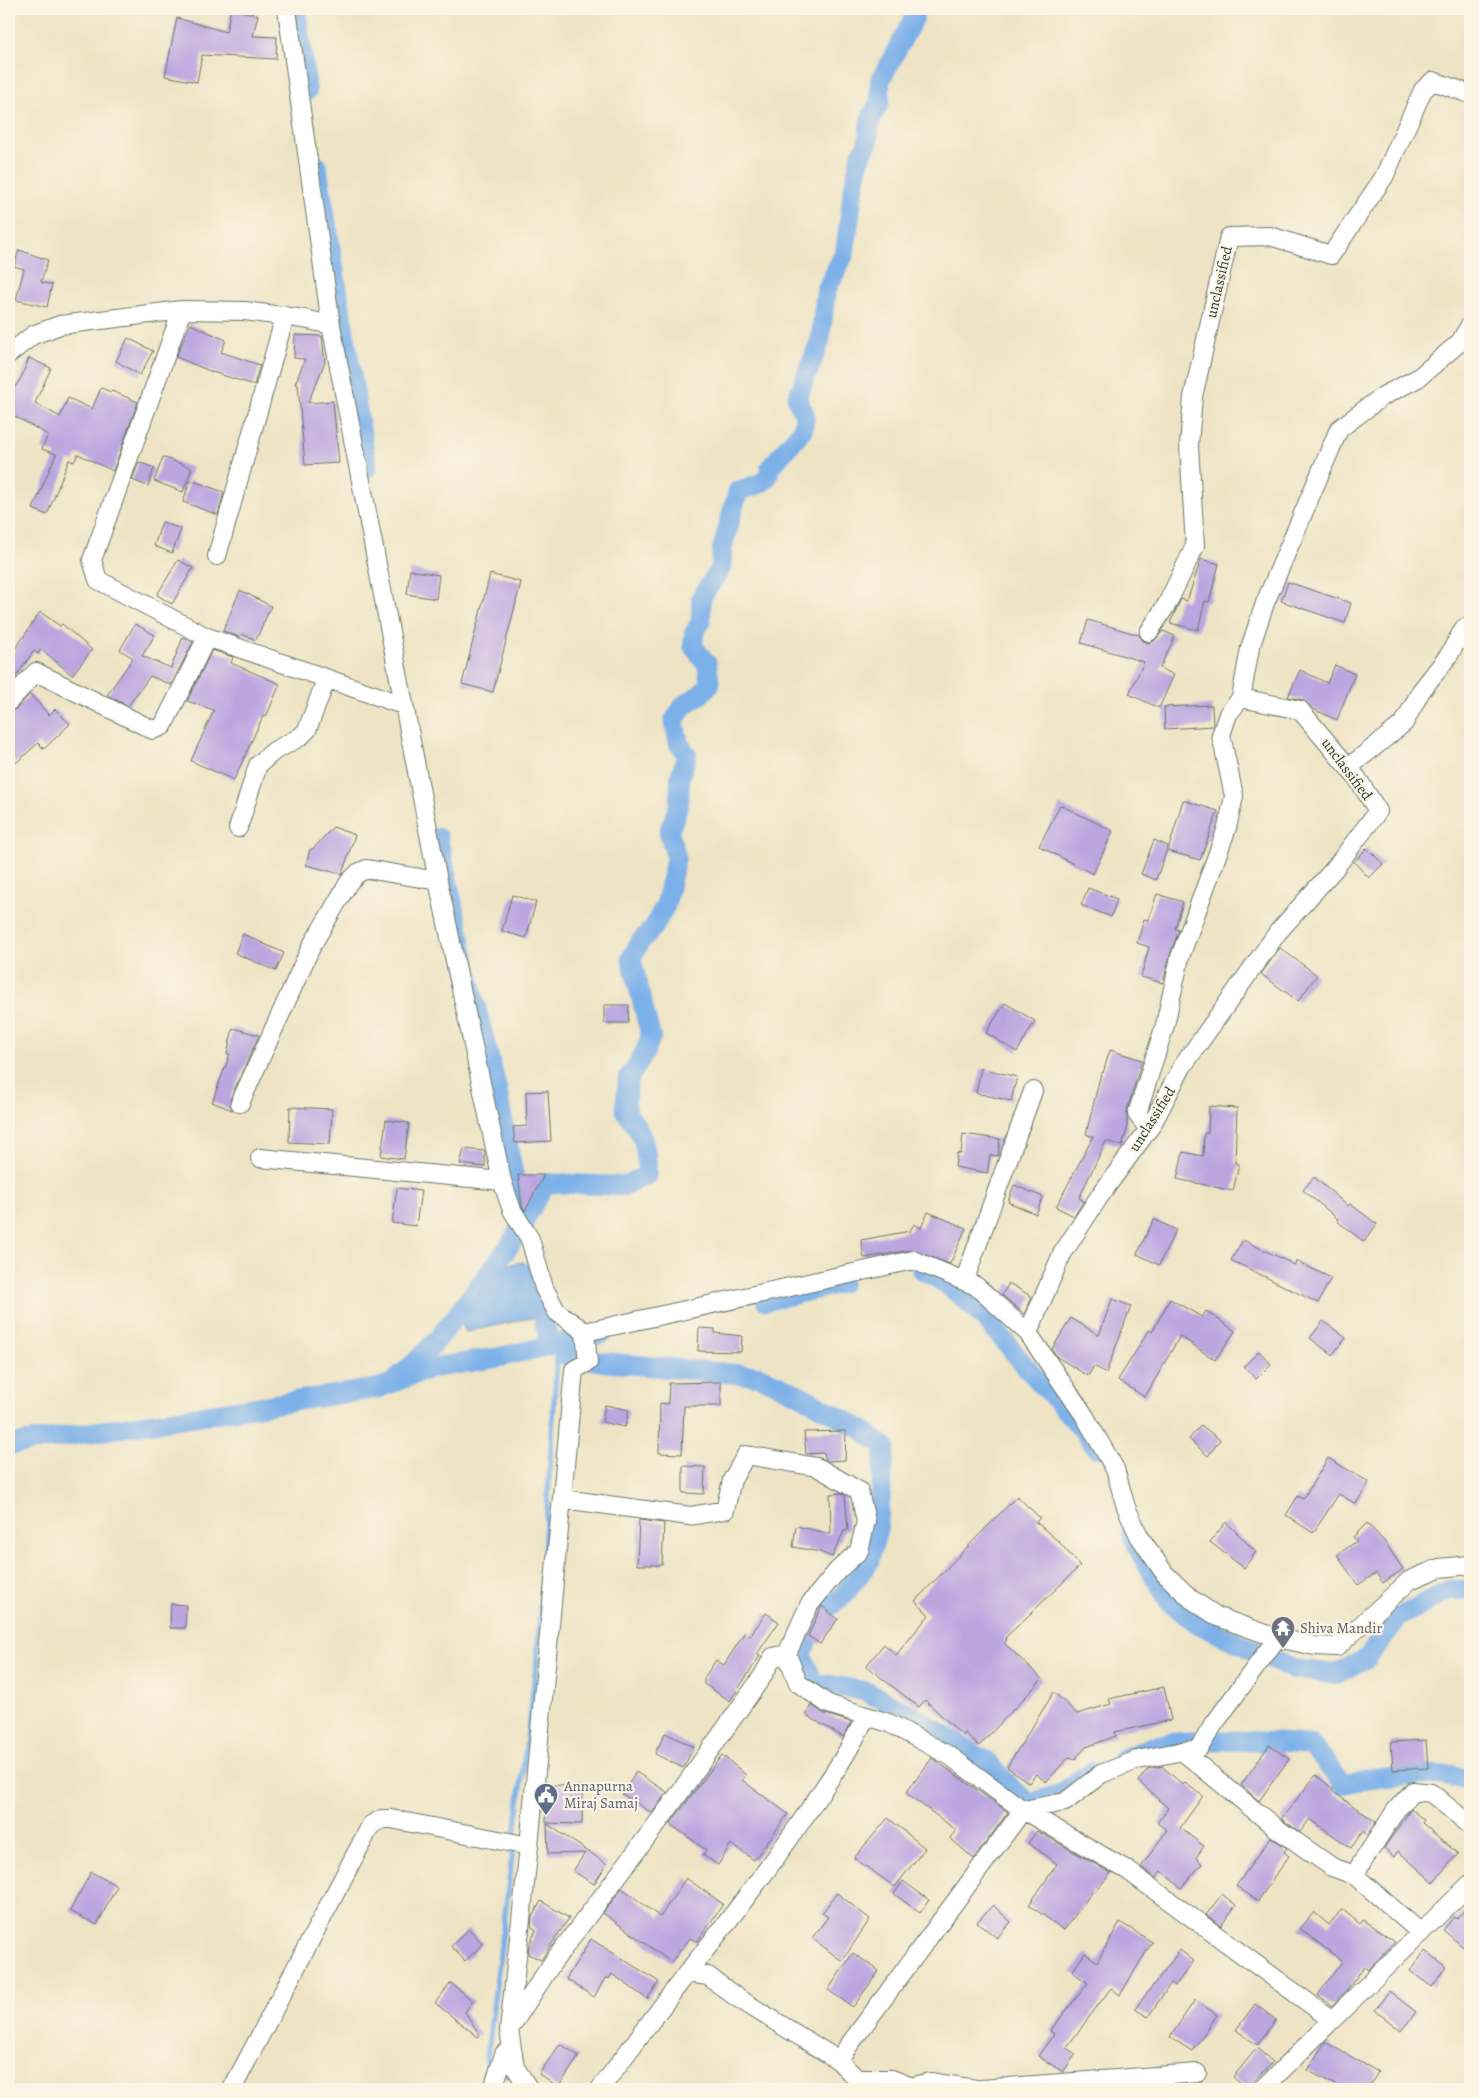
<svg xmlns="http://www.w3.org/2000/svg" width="1479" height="2098" font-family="Alegreya,serif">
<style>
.water{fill:#7bb0e9;stroke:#4d768e}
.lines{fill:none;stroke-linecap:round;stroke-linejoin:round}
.stream{stroke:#7bb0e9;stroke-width:5.5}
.canal{stroke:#7bb0e9;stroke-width:20}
.building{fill:#bba6e0}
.street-casing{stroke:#677767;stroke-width:20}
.street{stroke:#fff;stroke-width:18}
.labels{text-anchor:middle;stroke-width:4.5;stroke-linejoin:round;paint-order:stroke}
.street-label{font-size:15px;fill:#1f3d34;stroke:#fcf5e5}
.worship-label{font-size:15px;fill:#5b616d;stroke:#fcf5e5;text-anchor:start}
.service-label{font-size:15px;fill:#4e5e75;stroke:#fcf5e5;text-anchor:start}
</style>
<rect width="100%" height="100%" fill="#fcf5e5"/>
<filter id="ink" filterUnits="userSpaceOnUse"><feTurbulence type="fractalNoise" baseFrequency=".02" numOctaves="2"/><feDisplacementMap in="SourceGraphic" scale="10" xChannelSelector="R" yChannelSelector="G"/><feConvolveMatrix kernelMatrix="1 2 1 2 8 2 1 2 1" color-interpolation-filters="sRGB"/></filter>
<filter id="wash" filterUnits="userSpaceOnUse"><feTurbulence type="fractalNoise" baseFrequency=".0096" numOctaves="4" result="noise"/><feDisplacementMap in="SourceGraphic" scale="20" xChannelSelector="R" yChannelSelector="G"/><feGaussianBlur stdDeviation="1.12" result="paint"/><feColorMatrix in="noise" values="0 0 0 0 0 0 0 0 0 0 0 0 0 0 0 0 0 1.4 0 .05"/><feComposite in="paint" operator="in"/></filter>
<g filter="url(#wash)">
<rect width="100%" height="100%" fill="#eee4c5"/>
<path class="water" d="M524,1262l12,55 -70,15 -6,-11 41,-56z"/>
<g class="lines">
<path class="stream" d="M483,2089l54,-430 21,-316"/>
<path class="canal" d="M296,9l11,82
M317,166l50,302
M438,838l37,165 21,81 28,143
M533,1270l17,76
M922,1270c48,23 77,66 111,105 21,24 45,46 63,73
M766,1301l76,-18
M558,1343l9,13 35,6 157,14 41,19 61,34 24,18 -7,80 -9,35 -25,33 -30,24 -12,36 11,27 52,9 45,23 79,49 25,28 16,12 30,-9 31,-22
M399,1376l8,-6 31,-31 27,-35 45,-59 36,-62 78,3 23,-11c0,-31 -3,-40 -22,-64l3,-32 16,-25 7,-17 -20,-79 9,-16 14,-15 12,-23 10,-47 -7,-25 10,-28 1,-27 7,-22 -8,-11 -5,-23 10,-16 17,-11 9,-10 -3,-20 -14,-18 1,-12 7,-13v-23l20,-30 1,-19 16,-58c13,-5 32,-6 32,-23l33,-39 2,-14 -8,-16 23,-58 6,-50 19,-39 8,-60 7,-35 8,-14 2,-23 10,-19v-20l34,-63 1,-9
M9,1445l370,-57 53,-20 63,-10 107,-24
M1131,1532l11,24 28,47 28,21 95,45 43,5 31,-16 32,-41 50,-27h21
M1122,1759c12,-5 24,-11 36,-14 45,-8 108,-4 153,0l32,39c33,-7 96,-14 127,-4"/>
</g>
<g id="blocks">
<path class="building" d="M231,9l27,6 -5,21 24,1 -1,22 -74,-4 -5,27 -32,-6 12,-58 49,14z
M19,250l29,10 -7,22 11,3 -5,22 -31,-7 8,-31 -10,-3z
M190,324l36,16 -5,12 39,13 -6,20 -42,-13 -36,-15z
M295,335l27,1 3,26 -17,41 25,-2 6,62 -34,2 -7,-80 -3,-1 10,-25 -11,-1z
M128,338l25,13 -13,24 -24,-14z
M29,358l22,10 -16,35 25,14 8,-19 24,11 9,-21 10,4 1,-1 26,11 -25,69 -35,-17 -4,8 -5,-2 -22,55 -14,-6 23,-55 -14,-5 6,-14 -39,-22v-17l12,-18z
M163,457l29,11 -9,24 -29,-11z
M139,462l15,6 -6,18 -16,-6z
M190,480l34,12 -6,23 -35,-13z
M162,522l19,7 -9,24 -18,-7z
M1201,559l18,5 -10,38 -4,-1 -7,29 -28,-7 11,-24 6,2z
M178,560l15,8 -21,36 -15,-9z
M410,570l29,5 -3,24 -29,-5z
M490,574l31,8 -28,110 -31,-8z
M1288,582l63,21 -6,20 -64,-22z
M240,590l31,16 -15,34 -14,-6 -2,3 -17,-6z
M40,612l20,14 2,-2 30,26 -20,25 -31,-26 -3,5 -4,-3 -25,35v-28z
M1088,620l51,15 4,6 5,2 6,-2 9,-10 12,5 -15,32 14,7 -15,33 -30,-14 15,-32 -63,-19z
M135,624l20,11 -13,21 29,12 12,-31 10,5 -22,43 -21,-9 -22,30 -21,-11 26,-37 -13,-8z
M212,650l21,7 -2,6 49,21 -14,33 -3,-1 -29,64 -43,-19 23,-51 -27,-9z
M1335,665l20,9 -18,46 -24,-11 -10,-9 -15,-3 12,-27 27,13z
M30,694l19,21 6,-6 15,15 -26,25 -6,-6 -22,20 -7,-8v-44l7,-2z
M1212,705l1,21 -48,3 -1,-22z
M1183,800l35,11 -18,49 -32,-9z
M1060,805l53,26 -20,43 -54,-28z
M333,827l22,8 -13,39 -36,-9 4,-16h3z
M1154,840l14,6 -12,34 -15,-6z
M1367,848l16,16 -14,14 -15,-16z
M1088,888l29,11 -6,18 -30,-12z
M1157,894l26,8 -8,27 4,1 -9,25 -7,28 -22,-6 8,-30 -12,-4 7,-24 4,1z
M512,895l24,7 -10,36 -24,-7z
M243,934l41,19 -8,18 -41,-18z
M1280,948l37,27 -19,26 -37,-27z
M1005,1003l30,18 -18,31 -31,-19z
M604,1005h25l-1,18h-24z
M233,1028l26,7 -29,64 2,11 -20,-8 18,-48h-3z
M1110,1050l32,10 -15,51v18l-5,17 -16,-5 -27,57 5,3 -10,15 -18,-9 37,-70 -7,-3 15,-61h2z
M981,1068l36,9 -6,24 -35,-8z
M548,1091l3,50 -36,2 -2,-16 14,-1 -1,-34z
M1209,1106l28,2 -2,55 4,1 -6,27 -56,-12 6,-27 20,4 1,-23h4z
M290,1107l42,2 -2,35 -41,-2z
M386,1120l23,3 -5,36 -23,-3z
M963,1134l37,5 -2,17 -8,-1 -3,18 -32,-6 2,-14 4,1z
M464,1149l21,2v16l-25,-3z
M518,1175h26l-19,36 -3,-5z
M1314,1177l34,29 2,-2 27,20 -13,18 -27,-21 1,-2 -35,-29z
M1014,1185l29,12 -7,17 -28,-12z
M397,1188l24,3 -5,35 -24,-3z
M928,1212l38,16 -16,36 -39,-14 -47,8 -3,-18 49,-9 4,-7 7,4z
M1154,1219l22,11 -17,35 -22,-11z
M1243,1240l52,25 1,-4 35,17 -13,25 -87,-43z
M1009,1283l23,14 -8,17 -22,-19z
M1112,1299l19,7 -25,67 -12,-7 -6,10 -31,-19 -5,-8 19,-31 28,17z
M1170,1299l32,18 4,-6 29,20 -20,29 -35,-24 -35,61 -27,-17 31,-50 3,2z
M1323,1321l23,17 -14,17 -22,-17z
M699,1328l16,1v4l27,3 -1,16 -43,-1z
M1259,1351l12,13 -15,15 -12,-13z
M721,1382v24h-37l-2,48 -23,-1 1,-50 8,1 1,-21z
M605,1405l24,5 -4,17 -23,-5z
M1201,1425l19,15 -12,16 -19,-17z
M846,1431l-1,29 -17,1 -3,-2 -1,-6 -18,1 -2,-22z
M1328,1458l41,24 -13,22 -17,-10 -26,39 -27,-18 12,-19 5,3z
M683,1466l22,1 -1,27 -21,-1z
M841,1493l4,2 3,35 -4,1 -12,26 -12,-5 -27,-5 3,-21 35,8 -1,-40z
M1017,1496l23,22 -4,4 23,20 21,24 -75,72 2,2 -3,3 38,36 -63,67 -14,-13 -2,3 -38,-36 -6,7 -53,-41 18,-22 12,11 33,-40 -14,-14z
M639,1520l25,3 -2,42h-25z
M1226,1522l30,30 -12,16 -34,-26z
M1367,1523l17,18 19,28 -20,14 -7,-10 -18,12 -21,-30 20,-14 -4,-4z
M171,1604l15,1 -1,23h-15z
M822,1606l16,13 -18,25 -12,-8z
M766,1613l13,9 -22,32 3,2 -30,45 -26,-17v-6l12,-18 8,5 21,-33 5,4z
M1164,1687l7,33 -56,12 1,4 -30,11 -11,12 -6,-2 -23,25 -10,-8 -7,9 -22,-16 47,-75 23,22 34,-10 -2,-5z
M811,1705l14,9 26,8 -8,15 -37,-22z
M665,1733l29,14 -11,21 -28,-14z
M1426,1740l2,28 -35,2 -2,-28z
M1269,1745l20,14 -30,42 -18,-16z
M722,1755l24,20 -4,5 46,34 -34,46 -23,-16 -13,21 -15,-10 3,-5 -36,-26z
M932,1758l76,54 -34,47 -24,-21 6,-8 -50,-37z
M1162,1766l21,19 2,-2 18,13 -23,32 24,18 -8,12 6,6 -21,24 -20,-17 -5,7 -15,-11 26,-37 -10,-7 11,-15 -30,-27 10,-12z
M636,1772l31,20 -15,21 -30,-19z
M1316,1775l17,14 -1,2 44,31 -9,13 -4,-4 -12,17 -41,-29 -10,13 -19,-13z
M547,1785l36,1 -1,38 -36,-1z
M1411,1809l13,11 -2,3 36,31 -25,28 -35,-31 -4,6 -10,-9z
M888,1818l37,30 -30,39 -41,-29z
M547,1824l60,40 -13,20 -21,-13 12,-18 -37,1z
M1037,1831l74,42 -16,19 -2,-1 -29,39 -35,-25 28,-41 -29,-21z
M1271,1837l16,11 -3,4 5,4 -31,45 -22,-15z
M91,1872l26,14 -20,39 -27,-14z
M686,1878l37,26 -26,38 -7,-4 -19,24 -68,-49 19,-25 38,29z
M903,1881l26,19 -9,13 -26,-19z
M837,1893l33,26 -28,42 -30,-23 16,-21 -6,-4z
M1222,1894l14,11 -15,21 -15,-11z
M541,1901l28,17 -28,42 -13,-6 1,-8 7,-16 -5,-4 1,-9z
M1470,1904v49l-27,-23 11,-13 3,2z
M993,1905l18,17 -14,16 -20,-16z
M1342,1909l18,15 3,-4 32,22 -27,28 -4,-3 -17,23 -15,16 -14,-11 24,-34 -42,-32 14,-17 15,13z
M1120,1922l32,20 -32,53 -9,-7 -45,60 10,6 -13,18 -25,-16 16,-22 -4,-3 38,-48 -16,-11 13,-19 12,9z
M469,1929l14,15 -18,17 -14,-15z
M591,1939l68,43 -12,17 -35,-25 -3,5 -3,-2 -12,20 -28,-18z
M1180,1950l14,11 -19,25 -4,-3 -23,34 -13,-8z
M1425,1951l21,16 -14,20 -22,-16z
M853,1953l26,18 -26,36 -25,-17z
M451,1983l22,18 -8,11 15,23 -2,2 -43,-34z
M1389,1991l27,21 -15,19 -26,-21z
M1195,2000l22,15 -25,36 -22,-14z
M1255,2004l21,16 -19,25 -21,-15z
M1325,2042l53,30 -10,17h-25l-36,-19z
M560,2044l19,12 -21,32 -19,-14z
M1257,2048l16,14 -26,27 -14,-12z"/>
</g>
</g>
<g filter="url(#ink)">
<use href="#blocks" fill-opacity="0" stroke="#677767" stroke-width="1"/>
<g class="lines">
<defs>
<path id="street" d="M287,9l44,316 107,556 64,300 10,29 18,29 14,49 13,24 28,20 328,-72 63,26 52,47 56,82 31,54 11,38 13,29 26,38 26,25 27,18 59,21
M9,354l24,-19 27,-10 122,-15 63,1 59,8 27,6
M217,556l68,-240
M1149,632l18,-28 28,-58 -6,-101 4,-48 36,-160 41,-1 61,19 53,-78 39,-87 10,-9 37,13
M207,637l196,68
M9,701l27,-29 117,58 10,-4 44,-89 -109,-57 -6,-20 90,-250
M1349,767l55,-44 17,-32 28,-36 15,-27
M238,828l20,-63 16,-14 26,-14 7,-7 19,-50
M240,1103l72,-158 37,-63 9,-9 9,-4 71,12
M1151,1126l-7,-3 -7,-9 28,-89 15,-68 47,-129 7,-32 -13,-61 7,-21 13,-16
M260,1158l242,23
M965,1279l68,-188
M1028,1333l34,-79 39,-60 50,-68 31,-59 96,-135 57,-64 43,-57 -21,-33 -57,-68 -59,-12 9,-50 15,-45 74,-174 44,-33 35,-18 42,-36 10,-17
M563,1499l127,17 35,-6 7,-30 14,-25 71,12 42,24 7,30 -7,30 -21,19 -29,35 -22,49 11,29 30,21 61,19 61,33 73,54 42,-8 36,-28 36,-14 62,-12 15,-24 63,-86 38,8 22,1 73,-67 29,-12 31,-3
M1182,1751l94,77 56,39 22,8
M1421,1933l-67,-58 42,-65 17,-19 18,2 39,32
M687,1973c44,-55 87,-110 126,-169 20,-29 38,-56 53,-88
M510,2028l43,-66 115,-153 94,-132 11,-20 14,-3
M838,2060l19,19h35l20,8 -1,2
M912,2087l18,-5 46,7
M232,2089l139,-264 11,-6h9l138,27
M493,2089l11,-35 9,-1
M529,2089l-14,-22 -6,-37 20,-184 45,-476 14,-8 -3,-30
M600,2089l87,-116 21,3 28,21 102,63 185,-250 104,60 205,150 138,-136
M981,2089l216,-16
M1263,2089l69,-69"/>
</defs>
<use href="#street" class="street-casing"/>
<use href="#street" class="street"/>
</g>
</g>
<defs>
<symbol id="temple-pin" viewBox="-11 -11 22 30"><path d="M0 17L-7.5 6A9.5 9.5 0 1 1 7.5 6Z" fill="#6b7280" stroke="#fcf5e5"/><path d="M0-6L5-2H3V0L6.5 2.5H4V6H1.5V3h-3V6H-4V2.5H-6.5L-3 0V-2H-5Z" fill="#fff"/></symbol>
<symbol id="civic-pin" viewBox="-11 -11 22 30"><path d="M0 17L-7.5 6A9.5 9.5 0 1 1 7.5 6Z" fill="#5c6f8a" stroke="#fcf5e5"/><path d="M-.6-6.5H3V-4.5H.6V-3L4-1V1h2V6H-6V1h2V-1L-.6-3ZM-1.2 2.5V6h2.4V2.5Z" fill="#fff"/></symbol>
</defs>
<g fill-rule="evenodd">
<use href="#temple-pin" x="1269" y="1614" width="28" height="38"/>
<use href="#civic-pin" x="532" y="1781" width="28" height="38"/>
</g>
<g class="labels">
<g class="street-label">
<text transform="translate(1219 282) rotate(-77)" y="5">unclassified</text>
<text transform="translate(1347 769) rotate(53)" y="5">unclassified</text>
<text transform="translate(1152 1119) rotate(-58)" y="5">unclassified</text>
</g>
<g class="worship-label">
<text x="1300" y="1633">Shiva Mandir</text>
</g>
<g class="service-label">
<text x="564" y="1791">Annapurna<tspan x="564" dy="17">Miraj Samaj</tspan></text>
</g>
</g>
<rect width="1479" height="2098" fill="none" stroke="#fcf5e5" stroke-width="30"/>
</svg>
